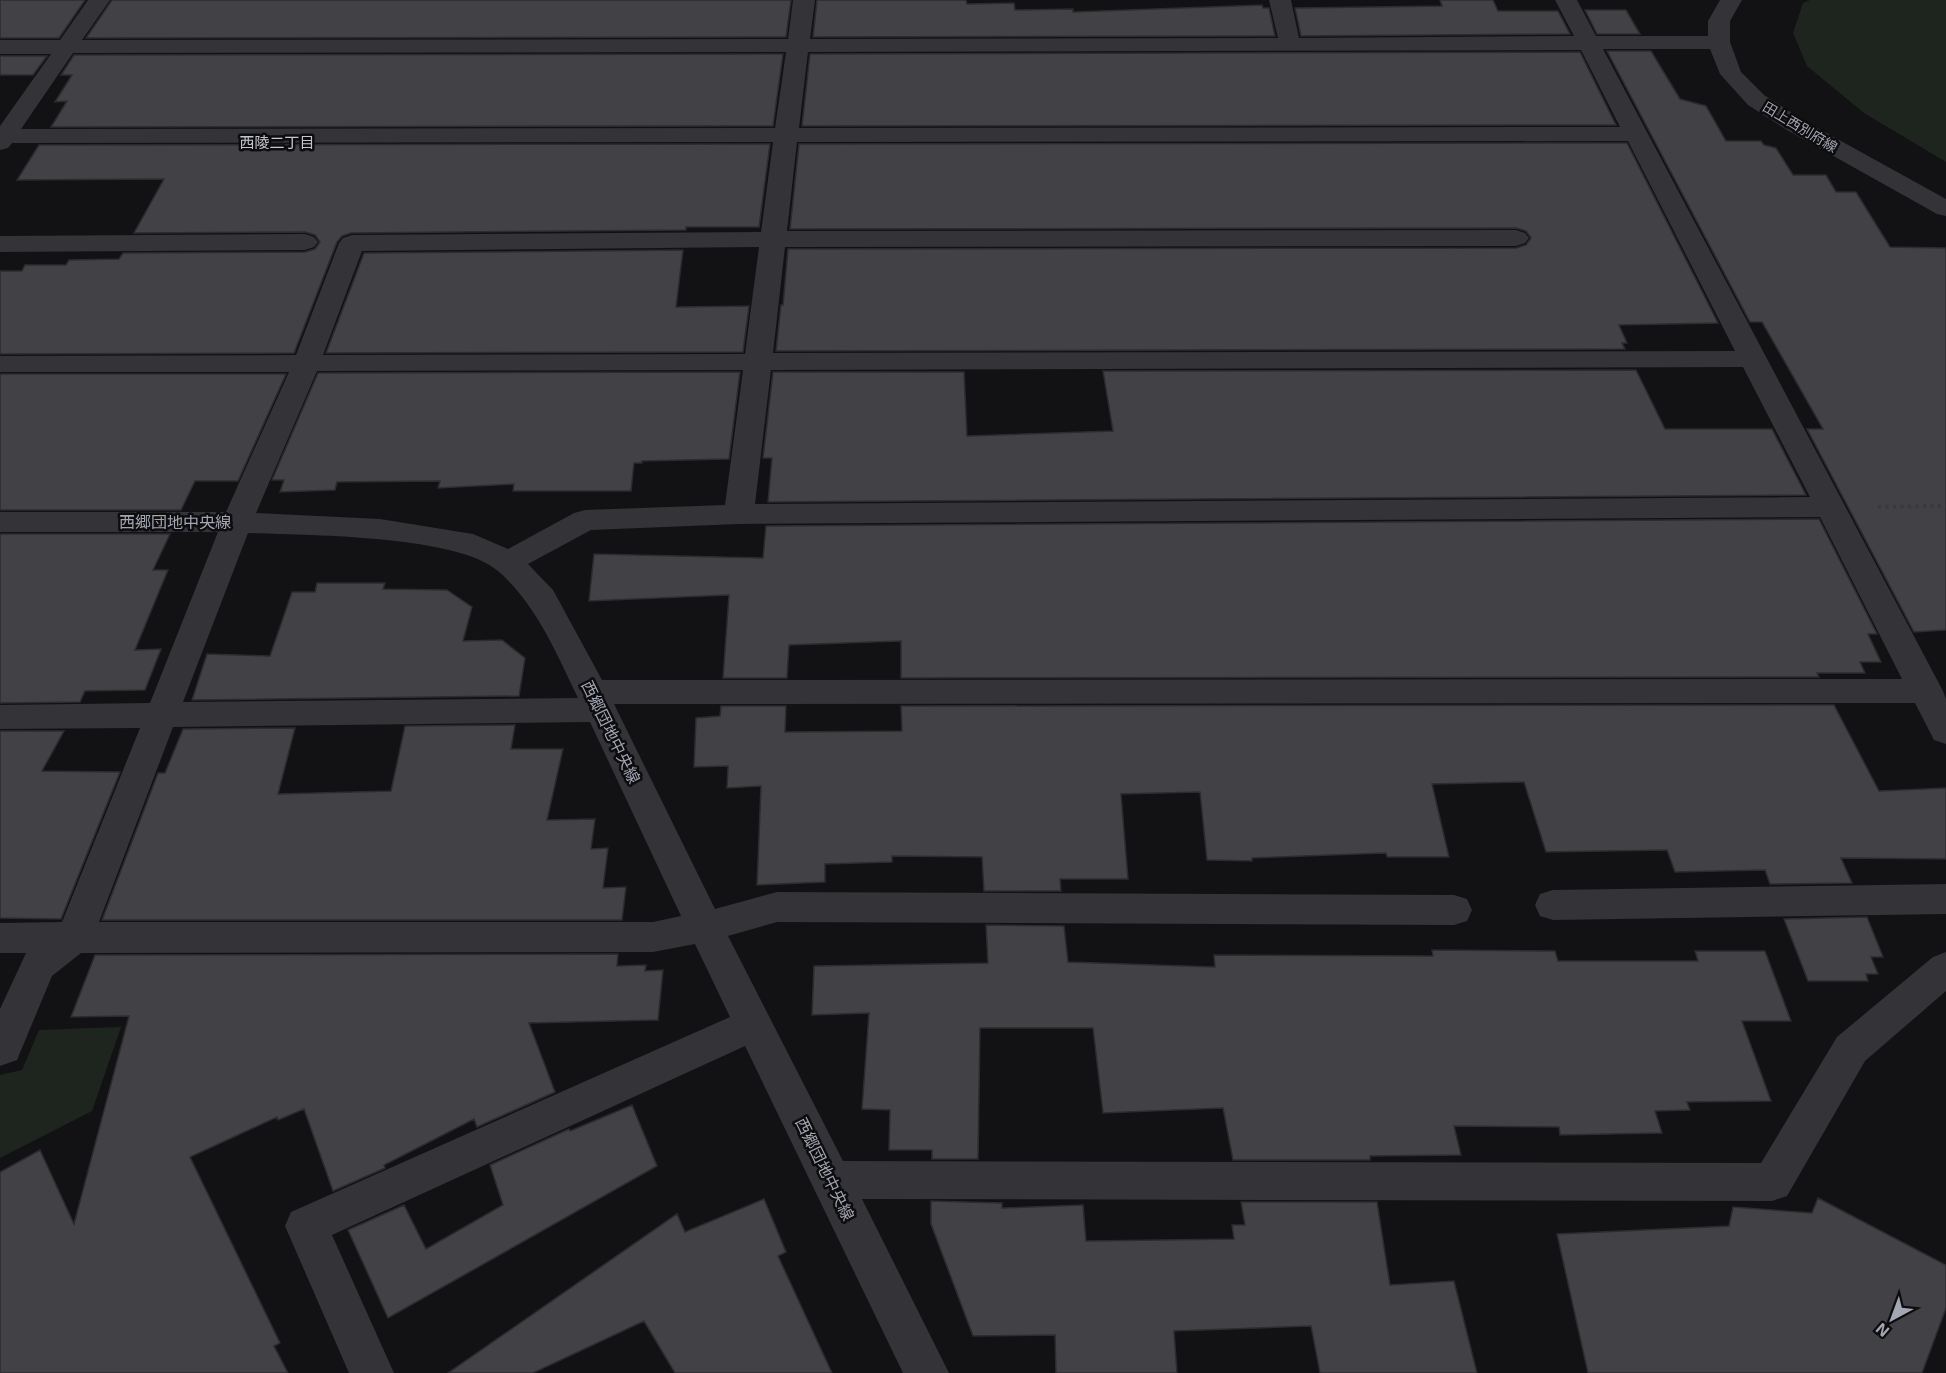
<svg xmlns="http://www.w3.org/2000/svg" width="1946" height="1373" font-family="'Exo 2','Noto Sans JP',sans-serif">
<style>
.green{fill:#1e251f}
.building{fill:#414146;stroke:#2c2b2f;stroke-width:1.5}
.lines{fill:none;stroke-linecap:round;stroke-linejoin:round}
.path{stroke:#393a3f;stroke-width:4;stroke-dasharray:3 4.5;stroke-linecap:butt}
.minor{fill:#333338;fill-rule:evenodd}
.labels{text-anchor:middle;stroke-width:5;stroke-linejoin:round;paint-order:stroke}
.far-street-label{font-size:14px;fill:#a3a6b3;stroke:#0d0c0e}
.far-neighbourhood-label{font-size:15px;fill:#c4c6cf;stroke:#0d0c0e}
.street-label{font-size:16px;fill:#a3a6b3;stroke:#0d0c0e}
</style>
<rect width="100%" height="100%" fill="#121113"/>
<path class="green" d="M1810,0h136v162l-82,-49 -57,-47 -14,-33 10,-30z
M121,1027l-29,84 -92,47v-83l22,-5 17,-40z"/>
<path class="building" d="M0,0h85l-26,38h-59z
M112,0h679l-5,37 -700,1z
M817,0h149l1,4 47,-1 1,7 58,-1v3l189,-7 1,3h6l6,28 -462,1z
M1440,0h53l5,11h60l12,23 -269,2 -6,-28 147,-2z
M1585,10h41l14,24h-43z
M1607,51h44l29,48 26,7 20,35h35l3,4 12,3 17,27h33l10,17h20l34,55 56,1v382l-32,2 -107,-203h16l-61,-107h-12z
M1580,52l36,73 -814,1 8,-72z
M783,54l-10,72 -722,1 16,-26 -12,1 17,-27h-11l13,-20z
M0,56h47l-14,19h-33z
M1627,143l91,180 -99,2 8,18h-5l3,6 -849,2 5,-46h2l5,-56 728,-1 10,-3 5,-7 -5,-7 -10,-3 -726,1 9,-85z
M770,144l-11,83h-73v3l-335,3 -9,3 -5,6 -43,111 -294,1v-83h22l3,-6h41l3,-5 50,-1 4,-6 182,-1 10,-3 5,-7 -5,-7 -10,-3 -171,1 30,-54 -147,1 22,-35z
M683,250l-7,57 73,-1 -6,46 -417,1 38,-100z
M1636,370l29,59h107l34,66 -1038,7 4,-44h-9l10,-86h191l3,64 146,-5 -10,-60z
M740,372l-11,87 -87,2v2h-8l-3,28h-118l1,-7 -76,4 2,-7 -103,1 -2,8 -55,2 4,-12h-12l46,-107z
M0,374h286l-48,107h-43l-14,29h-181z
M1819,519l58,115h-9l13,28h-21l5,11h-48l2,4 -918,1v-37l-112,4 -2,33h-64l6,-83 -140,6 5,-47 169,4 3,-32z
M0,534h170l-17,36h15l-33,80 26,-1 -16,41 -60,1 -5,11 -80,1z
M317,583h68l-2,6 64,1 25,17 -9,34 39,-1 23,18 -6,38 -327,4 15,-46 63,2 22,-64h23z
M1834,705l45,86 67,-3v71l-105,-1 11,25 -82,1 -5,-14 -90,2 -8,-22 -121,2 -22,-70 -92,2 17,73h-62l-1,-4 -134,5v3l-45,-1 -7,-68 -79,2 7,85h-68l1,12h-77l-2,-34 -90,-1v6l-67,2v18l-68,3 4,-99 -34,2 1,-22 -34,1 2,-49 24,-2 1,-10h65l-1,26 117,-1 -1,-25z
M515,725l-4,24h52l-16,71 48,-1 -4,30 17,-1 -5,40 23,-1 -4,33h-520l56,-147h7l18,-44 112,-1 -17,66 113,-3 14,-65z
M0,731h64l-22,40 78,1 -59,147 -61,-1z
M1867,917l16,40h-12l7,17h-12l2,7h-60l-24,-62z
M986,925l78,1 4,36 147,5 -1,-12 219,1 -1,-6 123,1 3,10h140l-3,-10h70l26,70h-49l29,80 -84,1 3,8 -35,1 7,22 -102,2 -1,-8 -105,-1 7,29 -91,1v4h-137l-10,-52 -120,5 -10,-85h-113l-2,131h-46v-9h-43l1,-40 -28,-1 7,-96 -57,2 2,-49 174,-3z
M618,954l-1,12 29,-1 -1,6 18,-1 -5,50 -129,3 26,69 -78,35 -3,-8 -90,46 1,3 -52,23 -29,-82 -26,11 -1,-3 -87,40 90,186 -6,3 14,27h-288v-201l40,-22 34,74 55,-208 -58,1 24,-62z
M632,1105l25,61 -269,152 -40,-88 56,-25 22,44 77,-44 -13,-40 79,-36 1,2z
M1818,1198l128,67v43l-24,65h-334l-31,-139 172,-8 4,-19 79,6z
M764,1199l22,53 -8,4 54,117h-157l-31,-52 -111,52h-85l229,-159 8,18z
M931,1201l71,2v5l81,-3 3,36 148,-2 -2,-14h13l-4,-23h136l13,83 64,-4 23,92h-157l-9,-47 -137,5 3,42h-121l-1,-38 -82,1 -42,-112z"/>
<g class="lines">
<path class="path" d="M1878,507l68,-1"/>
<path class="minor" d="M88,0h22l-28,40 706,-1 5,-39h22l-5,39 468,-1 -9,-38h22l8,38 275,-2 -19,-36h22l19,36h112v-15l12,-21h22l-12,21v21l11,30 23,23 39,25 143,79v17l-9,-2 -150,-84 -39,-25 -28,-31 -10,-25h-107l340,642 3,8v45l-12,-4 -19,-37 -1301,1 101,205 62,-17 677,3 13,4 5,11 -5,11 -13,4 -677,-3 -49,14 115,225 918,2 76,-126 96,-80 13,-5v39l-81,70 -78,135 -15,5 -910,-2 87,174h-46l-158,-327 -413,189 62,138h-45l-64,-147 6,-14 439,-195 -35,-73 -42,8 -572,1 -29,23 -35,84 -17,6v-57l26,-56h-26v-30l62,-1 78,-194 -140,1v-24l150,-2 68,-171h-218v-20h226l63,-140h-289v-16l296,-1 43,-112 4,-5 9,-3 409,-3 12,-90 -761,1 -4,5 -8,2v-24l51,-72h-51v-14h60zM1581,50l39,77 -821,1 9,-76zM786,52l-11,76 -754,1 52,-76zM1628,141l107,210 -962,2 12,-106 731,-1 9,-3 4,-5 -4,-5 -9,-3 -729,1 10,-89zM759,247l-14,107 -422,1 39,-104zM1743,367l67,130 -1055,7 16,-134zM743,370l-18,135 -140,5 -11,3 -66,36 -35,-15 -93,-15 -124,-6 61,-142zM1820,517l82,162 -1300,1 -49,-90 -25,-26 63,-34 148,-6zM248,533c57,2 210,2 250,38 38,33 59,83 80,127l-395,4zM590,722l91,194 -28,6h-554l74,-195z
M305,234l9,3 4,5 -4,5 -9,3 -305,2v-16z
M1946,884v30l-393,6 -13,-4 -5,-11 5,-11 13,-4z"/>
</g>
<g class="labels">
<g class="far-street-label">
<text transform="translate(1800 127) rotate(31)" y="5">田上西別府線</text>
</g>
<g class="far-neighbourhood-label">
<text x="277" y="148">西陵二丁目</text>
</g>
<g class="street-label">
<text x="175" y="528">西郷団地中央線</text>
<text transform="translate(611 732) rotate(64)" y="6">西郷団地中央線</text>
<text transform="translate(825 1169) rotate(64)" y="6">西郷団地中央線</text>
</g>
</g>
<g transform="translate(1892 1319) rotate(221)" stroke="#0d0c0e" stroke-width="4.5" paint-order="stroke">
<path d="M0-4.5L10 22L0 15L-10 22Z" fill="#a3a6b3"/>
<text y="-9" font-size="16" font-weight="bold" text-anchor="middle" fill="#a3a6b3">N</text>
</g>
</svg>
